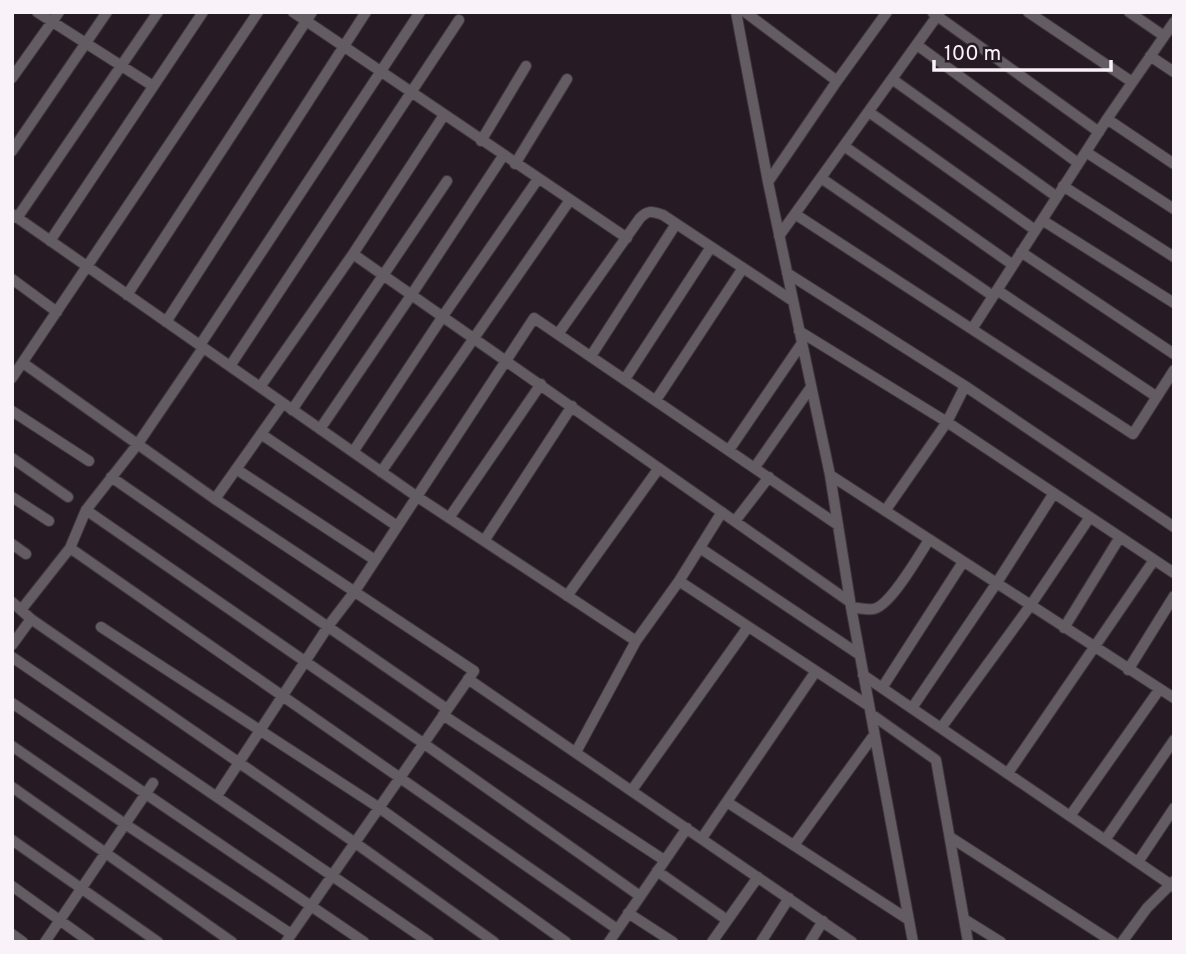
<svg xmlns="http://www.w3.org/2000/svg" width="1186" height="954" font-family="Overpass,sans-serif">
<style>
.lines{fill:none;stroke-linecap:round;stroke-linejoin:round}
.street-casing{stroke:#3f353e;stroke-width:12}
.street{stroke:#635d63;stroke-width:10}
</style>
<rect width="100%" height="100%" fill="#261b25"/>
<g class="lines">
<defs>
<path id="street" d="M37,12l116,74
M293,12l334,226
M736,12l32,170 62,293 21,132 62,335
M745,12l92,69
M1028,12l104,70
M1129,12l35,24
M933,13l166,119
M917,45l161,118
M1150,56l24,16
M12,78l47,-66
M892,79l165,118
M869,112l166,118
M1107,119l67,45
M481,141l45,-75
M844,146l169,119
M12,151l95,-139
M1086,152l88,57
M515,164l52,-85
M821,178l172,118
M768,182l69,-101 50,-69
M1063,186l111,71
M12,214l404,282 220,145
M795,214l338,220 41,-64
M17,218l141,-206
M1042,220l132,83
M779,236l161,-224
M50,241l153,-229
M1021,252l153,102
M353,254l497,348
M787,273l178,113 209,141
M12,279l45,33
M997,290l160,107
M127,295l185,-283
M166,322l200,-310
M972,329l135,-210 67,-97
M799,331l148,91 227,151
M558,334l82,-116c8,-8 12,-7 23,-3l130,86
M200,345l220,-333
M591,356l85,-132
M23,363l192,136 259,172 -188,271
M230,366l229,-346
M12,378l246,-366
M625,379l86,-132
M260,387l93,-133 91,-139
M656,400l87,-132
M292,410l155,-229
M12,411l77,50
M320,429l92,-135 91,-138
M261,434l136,92
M729,450l73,-107
M353,452l90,-136 95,-137
M12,458l56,39
M755,467l56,-80
M236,469l139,91
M381,472l189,-272
M830,475l344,223
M111,477l336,232
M12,497l37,24
M215,499l68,-96
M86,510l337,233 217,153
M885,511l62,-89 18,-36
M449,518l92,-134
M735,521l34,-44
M484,541l88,-135
M12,544l14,10
M70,548c182,128 365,254 547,381
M700,548l160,107
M679,581l190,125
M567,596l92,-128
M12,602l19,17 323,223 140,100
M851,607c7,1 15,3 22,2 17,-2 46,-54 56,-69
M21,610l49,-62 16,-38 51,-65 66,-97
M101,627l277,180 188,135
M1064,628l56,-91
M12,645l19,-26
M12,657l417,285
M1128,670l46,-74
M863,675l311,212
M468,679l384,263
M882,688l81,-126
M12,703l352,239
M912,708l84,-124 58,-91
M871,714l65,46 32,182
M443,715l221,145
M941,728l89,-122 60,-89
M12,746l113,78 166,110
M576,752l60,-111 43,-60 43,-69
M1008,773l146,-213
M12,787l220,155
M632,790l116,-163
M217,796l112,-171 26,-34 179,-273 304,207
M727,802l182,118
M1070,816l89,-126
M950,837l163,105
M702,838l114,-167
M12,840l146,102
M1105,840l69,-100
M794,845l80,-110
M1138,862l36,-54
M657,871l70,49
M12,886l78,56
M628,913l45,29
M964,919l37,23
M12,934l11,8
M45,942l108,-159
M609,942l78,-114
M712,942l46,-65
M761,942l28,-44
M810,942l13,-21
M1122,942l25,-34 27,-27"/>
</defs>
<use href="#street" class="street-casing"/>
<use href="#street" class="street"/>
</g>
<rect width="1186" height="954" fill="none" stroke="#faf2f9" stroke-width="28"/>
<path d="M934 60v10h177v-10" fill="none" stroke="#faf2f9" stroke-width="3.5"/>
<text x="944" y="60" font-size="21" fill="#faf2f9" stroke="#261b25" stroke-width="5" paint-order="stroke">100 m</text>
</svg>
